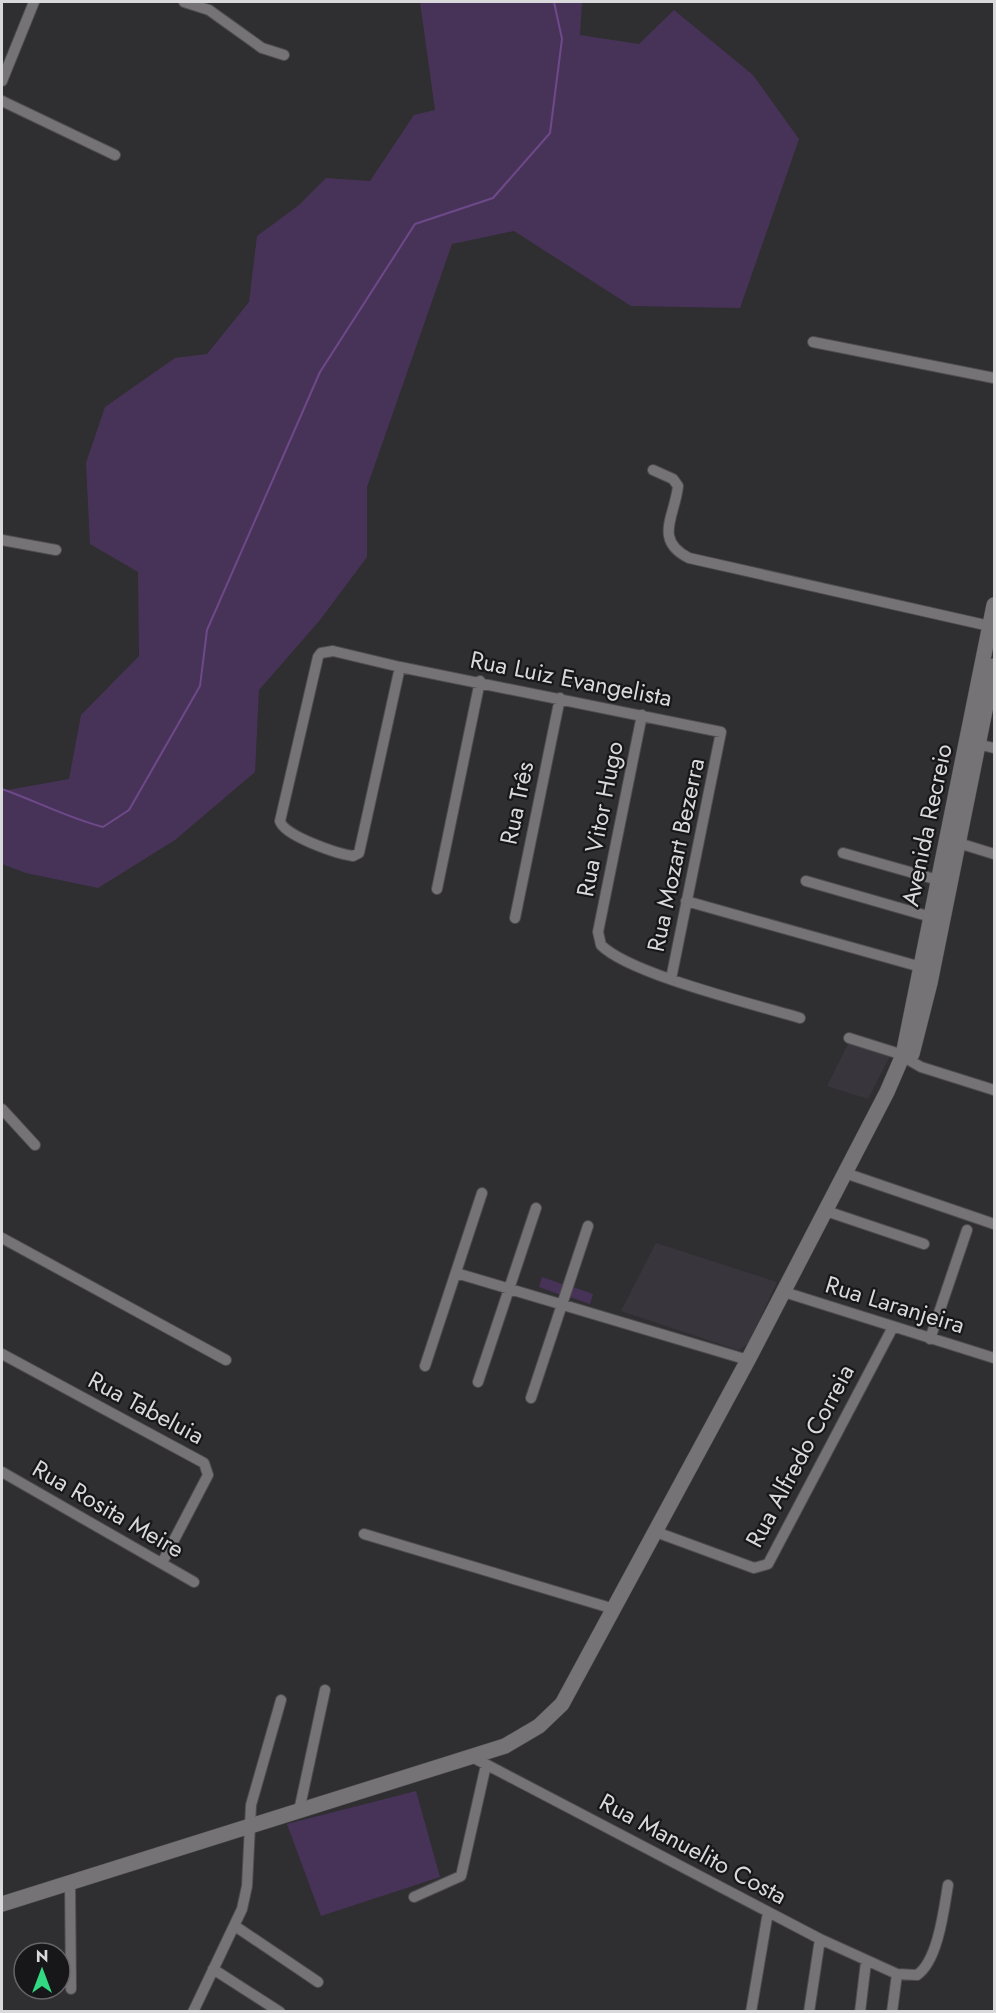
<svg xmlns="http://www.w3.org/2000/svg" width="996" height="2013" font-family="Jost,sans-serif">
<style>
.built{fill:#39353d}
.green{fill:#483358}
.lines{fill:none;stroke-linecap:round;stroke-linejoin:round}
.stream{stroke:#6e498a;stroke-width:2}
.street-casing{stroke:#4e4c4f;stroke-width:12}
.secondary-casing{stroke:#4e4c4f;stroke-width:16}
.street{stroke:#757376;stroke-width:10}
.secondary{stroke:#757376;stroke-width:15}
.labels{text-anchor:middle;stroke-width:4.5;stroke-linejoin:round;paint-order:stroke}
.street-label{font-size:24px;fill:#d9d8da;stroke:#171618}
</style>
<rect width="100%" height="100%" fill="#2f2e31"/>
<path class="built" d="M849,1042l42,12 -23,45 -41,-13z
M656,1243l121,39 -29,62 -10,6 -117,-39z"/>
<path class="green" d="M420,2h162l-2,33 59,9 35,-34 79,65 46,64 -59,169 -109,-2 -117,-75 -62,13 -85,243v70l-47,63 -61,70 -4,82 -80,68 -77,48 -72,-15 -24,-9v-73l67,-12 12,-64 58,-59 -1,-84 -48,-28 -4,-81 19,-56 70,-49 32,-4 42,-52 8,-66 42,-31 27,-27 44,3 44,-66 21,-5z
M542,1277l23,8 -4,10 -22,-8z
M573,1287l20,7 -3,10 -20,-7z
M416,1791l24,86 -119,39 -34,-92z"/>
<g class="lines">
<path class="stream" d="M2,789c34,12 66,29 101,38l26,-17 71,-124 7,-56 113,-258 95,-148 78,-26 57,-65 12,-94 -8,-37"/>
<defs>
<path id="street" d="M184,2l25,8 53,38 22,7
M2,81l32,-79
M2,101l113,54
M813,342l181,36
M653,470l20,9 5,7c-3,30 -25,54 11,72l305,69
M2,540l54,10
M400,667l-67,-16 -12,2 -3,4 -38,164c4,15 58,33 73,35l6,-3 41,-186 321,65 -50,247
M642,715l-44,217 3,13c28,29 156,60 199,73
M973,743l21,5
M952,841l42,13
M843,853l95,27
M806,881l125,36
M437,889l43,-208
M686,901l235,66
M515,918l45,-220
M849,1038l54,17
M909,1060l12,7 73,23
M2,1109l33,36
M845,1173l149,51
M826,1211l98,33
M2,1238l224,122
M456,1273l292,87
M784,1292l210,66
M930,1339l37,-109
M2,1354l202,109 4,12 -46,88
M425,1366l57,-173
M478,1382l58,-174
M531,1398l57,-172
M2,1472l192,110
M656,1532l98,36 14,-4 125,-237
M364,1534l250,75
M472,1757l348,182 77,35 20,1c21,-14 27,-66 31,-90
M299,1811l26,-121
M70,1882l1,107
M414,1897l47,-21 25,-111
M235,1926l83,56
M213,1969l67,43
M193,2012l49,-103 5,-23 4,-81 30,-105
M751,2012l17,-100
M809,2012l11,-73
M860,2012l6,-50
M892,2012l5,-38"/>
<path id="secondary" d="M912,1054l18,-71 64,-317
M2,1904l503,-158 34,-20 23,-22 186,-344 139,-268 16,-37 91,-450"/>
</defs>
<use href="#street" class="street-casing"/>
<use href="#secondary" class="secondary-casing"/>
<use href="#street" class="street"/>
<use href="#secondary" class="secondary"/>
</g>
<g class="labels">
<g class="street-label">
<text transform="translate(571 679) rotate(11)" y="8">Rua Luiz Evangelista</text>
<text transform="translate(517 803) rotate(-78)" y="8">Rua Três</text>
<text transform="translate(600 819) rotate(-79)" y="8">Rua Vitor Hugo</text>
<text transform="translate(927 825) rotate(-78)" y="8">Avenida Recreio</text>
<text transform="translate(676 855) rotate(-78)" y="8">Rua Mozart Bezerra</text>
<text transform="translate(895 1305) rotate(17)" y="8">Rua Laranjeira</text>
<text transform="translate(146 1408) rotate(28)" y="8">Rua Tabeluia</text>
<text transform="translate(800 1456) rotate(-62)" y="8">Rua Alfredo Correia</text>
<text transform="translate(108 1509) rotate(30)" y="8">Rua Rosita Meire</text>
<text transform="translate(693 1849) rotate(28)" y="8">Rua Manuelito Costa</text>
</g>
</g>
<rect width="996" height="2013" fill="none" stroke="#d9d8da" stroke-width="6"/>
<g transform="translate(42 1971)"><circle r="28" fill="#171618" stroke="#656466" stroke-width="1.5"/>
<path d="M0-4.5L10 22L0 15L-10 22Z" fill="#33d882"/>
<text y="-9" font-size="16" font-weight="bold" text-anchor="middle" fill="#d9d8da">N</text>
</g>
</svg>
